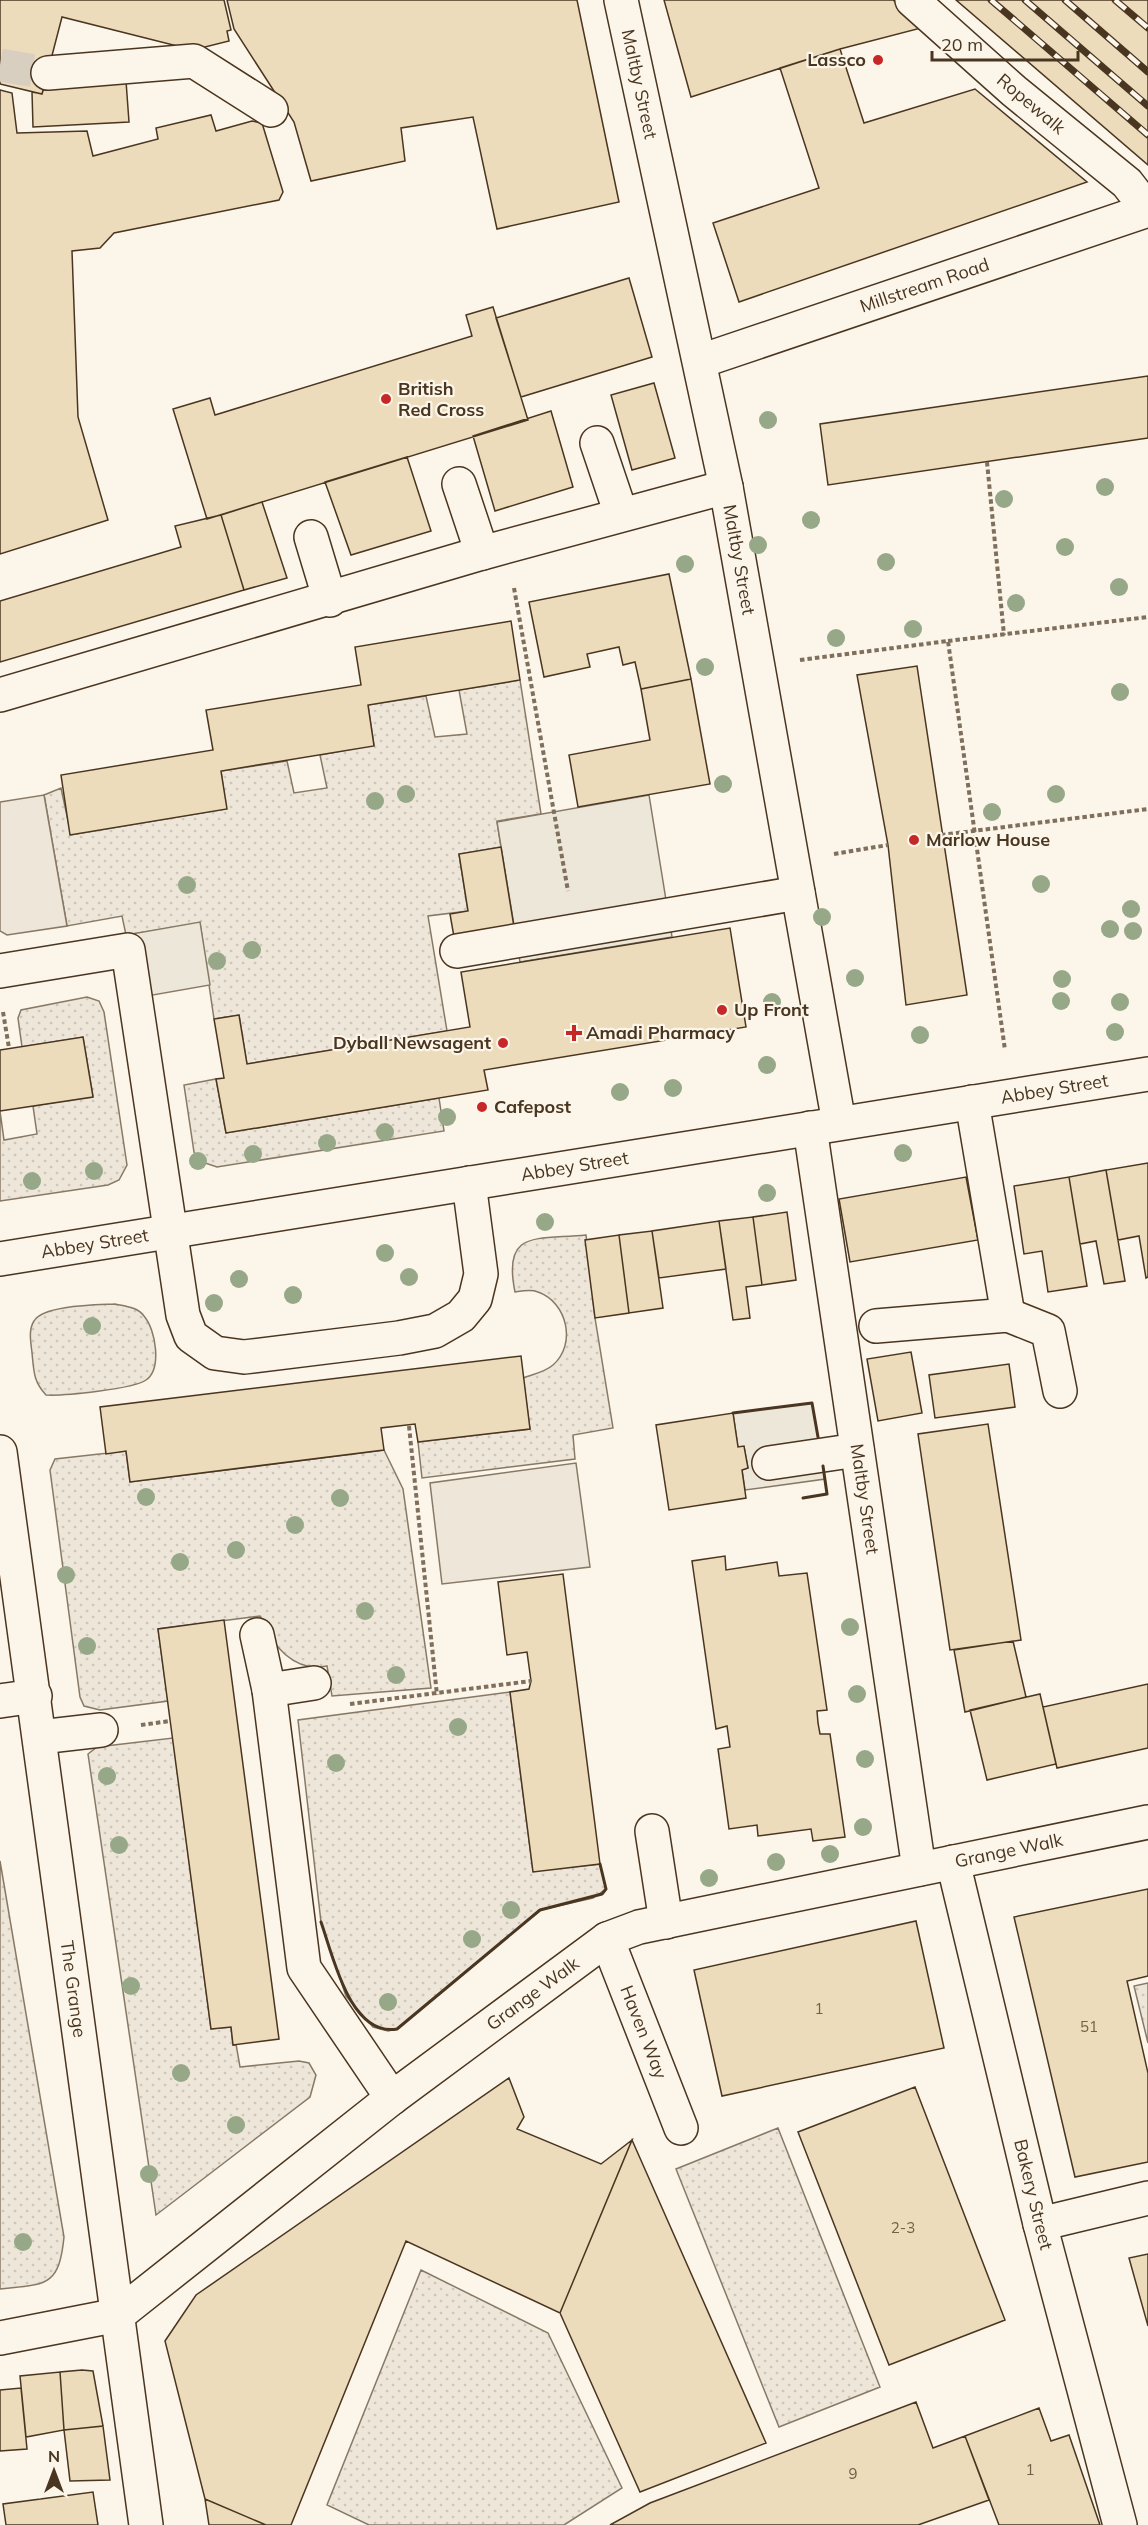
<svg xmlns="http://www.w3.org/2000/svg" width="1148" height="2525" font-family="Mulish,sans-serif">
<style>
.grass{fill:url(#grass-dots);stroke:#887966;stroke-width:1.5}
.park{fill:#ede6d9;stroke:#887966;stroke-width:1.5}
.parking{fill:#ede7d9;stroke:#887966;stroke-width:1.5}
.building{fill:#ecdcbc;stroke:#4a3520;stroke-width:1.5}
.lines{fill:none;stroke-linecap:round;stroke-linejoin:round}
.minor-tunnel{stroke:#d8cfc1;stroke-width:33;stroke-dasharray:33 16;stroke-linecap:butt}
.minor-casing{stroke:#4a3520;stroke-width:36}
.major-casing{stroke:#4a3520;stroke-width:36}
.path{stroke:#7f6f5c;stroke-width:4;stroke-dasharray:4.5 3;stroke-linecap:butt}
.minor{stroke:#fbf6e9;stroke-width:33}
.major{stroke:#fbf6e9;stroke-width:33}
.rail-casing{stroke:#4a3520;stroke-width:7}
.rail{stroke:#fbf6e9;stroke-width:4.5;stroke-dasharray:14;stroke-linecap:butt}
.wall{stroke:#4a3520;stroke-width:3}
.tree{fill:#96a887}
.poi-dot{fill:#c62828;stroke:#fbf6e9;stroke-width:2}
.labels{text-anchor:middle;stroke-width:4.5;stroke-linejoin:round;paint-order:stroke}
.number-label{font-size:15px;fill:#725f47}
.poi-label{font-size:18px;font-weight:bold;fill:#4a3520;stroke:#fbf6e9;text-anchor:start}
.street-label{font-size:18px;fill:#4a3520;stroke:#fbf6e9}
</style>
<defs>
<pattern id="grass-dots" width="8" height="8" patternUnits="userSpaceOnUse" patternTransform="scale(1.5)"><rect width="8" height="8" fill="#ede6d9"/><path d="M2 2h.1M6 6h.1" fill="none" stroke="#cdc6ba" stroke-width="1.8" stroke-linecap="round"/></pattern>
</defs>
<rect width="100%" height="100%" fill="#fbf6e9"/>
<path class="grass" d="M520,680l21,134 -44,7 4,26 -42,7 9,57 -40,5 19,115 -200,33 -8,-49 -25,4 -14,-96 -74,12 -4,-19 -55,10 -23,-131 17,-7 10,47 155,-26 -5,-38 66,-10 7,32 33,-5 -7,-33 54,-10 -6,-40 58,-9 9,41 32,-3 -8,-44z
M87,997l12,4 5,11 23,153 -8,15 -11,5 -108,16v-90l4,29 33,-6 -4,-28 60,-10 -10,-59 -61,10 -4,-29 3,-8z
M216,1079l10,54 213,-35 5,33 -227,36 -18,-6 -5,-9 -10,-67z
M586,1235l9,83 18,110 -40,7 2,24 -153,19 -4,-36 112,-13 -7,-51c11,-4 22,-6 30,-13 24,-21 14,-63 -15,-73 -7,-3 -16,-1 -23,0 -13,-63 22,-52 71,-57z
M115,1304c9,2 23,3 29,12 12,14 18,53 2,64 -12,9 -83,16 -100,15 -13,-14 -12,-24 -14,-42 -1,-10 -4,-23 2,-32 9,-16 63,-16 81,-17z
M384,1450l19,39 28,199 -99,8 -5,-30c-33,7 -56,-21 -67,-50l-102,13 10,72 -68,9 -16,-4 -4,-9 -30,-227 5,-11 71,-8 4,31z
M510,1692l23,179 67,-7 6,25 -13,9 -53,12 -143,119 -9,2 -15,-4 -27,-31 -25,-74 -23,-202z
M173,1738l38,291 20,-2 2,18 3,-1 4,23 59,-6 10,2 7,12 -6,22 -154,118 -68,-461 9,-7z
M0,1861l64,376c-5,51 -19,47 -64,52z
M1148,1983v60l-14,-57z
M778,2128l102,259 -101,40 -103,-258z
M421,2270l127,63 74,155 -58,37h-195l-42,-20z"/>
<path class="park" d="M44,795l23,131 -60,9 -7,-4v-129z
M576,1463l14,104 -148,17 -12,-101z"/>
<path class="parking" d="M649,795l23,142 -152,25 -23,-140z
M200,922l10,63 -74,13 -10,-63z
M812,1403l13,76 -80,11 -3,-20 6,-2 -4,-21h-6l-5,-34z"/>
<path class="building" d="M0,0h224l7,30 -4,1 2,10 -36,9 -131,-33 -20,77 -42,-10z
M227,0h350l42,202 -122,27 -24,-112 -72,11 4,33 -94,20 -17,-59 -60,-93z
M664,0h229l32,27 -85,22 -149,48z
M956,0h192v165z
M840,49l24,74 111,-34 112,93 -348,120 -26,-79 106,-35 -39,-120z
M126,81l3,41 -96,5 -1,-35 10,2 3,-9z
M0,90l12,3 5,40 70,-2 6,25 65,-17 -2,-11 55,-13 5,16 36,-10 10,2 21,69 -4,8 -165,33 -14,15 -28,3 6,166 30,103 -108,34z
M629,278l23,79 -131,40 -25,-79z
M493,307l35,113 -321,99 -34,-110 37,-11 5,17 257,-79 -6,-21z
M1148,376v62l-320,47 -8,-61z
M654,383l21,75 -43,12 -21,-75z
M551,411l22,76 -78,24 -22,-75z
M407,457l24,74 -80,24 -26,-73z
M262,502l25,76 -43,12 -23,-75z
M221,515l23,75 -244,72v-61l181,-54 -6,-21z
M669,574l22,105 -50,10 -6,-27 -12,3 -4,-18 -32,7 3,13 -46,10 -15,-75z
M511,621l9,59 -152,25 6,41 -153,25 6,38 -157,26 -9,-60 152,-25 -7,-40 155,-25 -6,-38z
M917,666l50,329 -61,10 -18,-160 -31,-170z
M691,679l19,105 -132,23 -9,-52 81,-15 -9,-51z
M501,847l13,80 -60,10 -4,-23 18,-3 -9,-57z
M730,928l16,99 -262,43 4,20 -262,43 -10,-54 8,-1 -10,-59 25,-4 8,49 223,-37 -9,-55z
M83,1037l10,60 -93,14v-61z
M1148,1163v114l-2,1 -7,-42 -21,4 -12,-70z
M1106,1170l19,111 -21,3 -8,-43 -16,3 -11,-67z
M966,1177l12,63 -128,22 -11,-63z
M1069,1177l18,109 -39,6 -6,-41 -18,3 -10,-68z
M787,1212l9,68 -34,5 -9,-68z
M753,1217l9,68 -16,2 4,31 -17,2 -14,-99z
M719,1221l7,48 -67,9 -7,-47z
M652,1231l11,77 -34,5 -10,-78z
M619,1235l10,78 -34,5 -10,-78z
M911,1352l11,61 -44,8 -11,-62z
M521,1356l9,73 -112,13 -3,-18 -34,4 3,22 -254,32 -4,-31 -20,3 -6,-47z
M1009,1364l6,43 -80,11 -6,-43z
M733,1413l5,34 6,-1 4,22 -6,2 4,28 -77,12 -13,-85z
M988,1424l33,216 -71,10 -32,-216z
M725,1556l1,14 51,-8 2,14 28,-3 20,137 -10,1 1,12 2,11h10l15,103 -32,4 -2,-12 -53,7 -1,-11 -28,4 -11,-80 12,-2 -3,-21 -11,3 -24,-168z
M563,1574l37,290 -67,8 -23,-180 19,-3 2,-8 -4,-29 -20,3 -9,-73z
M224,1620l55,419 -46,6 -2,-18 -20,2 -53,-400z
M1013,1641l13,56 -61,15 -11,-62z
M1148,1684v64l-91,20 -14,-61z
M1040,1694l16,70 -69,16 -17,-70z
M1148,1889v87l-21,5 21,92v89l-73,15 -61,-260z
M916,1921l28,127 -222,48 -28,-126z
M509,2078l15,39 -7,12 84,35 31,-24 -72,173 -154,-72 -115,284h-25l-61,-26 -40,-158 31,-46z
M915,2087l90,233 -116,45 -91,-233z
M632,2140l134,303 -126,49 -80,-179z
M1148,2254v72l-19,-68z
M82,2370l11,1 10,55 -39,4 -4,-58z
M60,2372l4,58 -38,7 -6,-61z
M21,2388l6,61 -27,2v-61z
M916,2402l17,46 32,-12 24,64 -71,25h-308l40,-22z
M1039,2408l12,33 18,-6 31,90h-101l-34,-89z
M103,2426l7,54 -40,1 -6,-51z
M93,2492l5,33h-92l-3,-21z
M205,2499l61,26h-57z"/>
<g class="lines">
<path class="minor-tunnel" d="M0,65l48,8"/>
<defs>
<g id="minor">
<path id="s1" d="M621,0l105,487 113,636"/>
<path d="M48,73l146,-12 77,49"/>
<path id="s2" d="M701,361l447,-151 -21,-27 -113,-92 -102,-91"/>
<path d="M597,443l24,71"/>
<path d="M459,484l23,69"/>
<path d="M311,537l19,63"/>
<path d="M0,695l482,-142 244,-66"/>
<path d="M457,951l341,-58"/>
<path d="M0,971l128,-21 55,365 8,21 24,17 29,4 155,-19 36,-7 26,-15 14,-17 6,-25 -12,-91"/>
<path d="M972,1102l36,213"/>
<path id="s3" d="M810,1128l109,741"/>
<path d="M876,1326l132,-11 40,16 12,60"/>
<path id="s4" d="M0,1452l146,1073"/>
<path d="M769,1463l88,-13"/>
<path d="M257,1635l12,55 35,278 88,130"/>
<path d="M269,1690l45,-7"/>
<path d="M0,1701l35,-5"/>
<path d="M40,1737l61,-7"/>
<path d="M652,1831l14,91"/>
<path id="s5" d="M953,1862l87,362 80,301"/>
<path id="s6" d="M607,1939l74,189"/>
<path d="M1040,2224l108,-26"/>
<path id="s7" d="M0,2338l118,-23 274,-217 215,-159 32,-12 509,-105"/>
</g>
<g id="major">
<path id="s8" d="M0,1259l1148,-185"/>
</g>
</defs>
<use href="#minor" class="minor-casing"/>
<use href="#major" class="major-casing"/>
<path class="path" d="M987,462l17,173
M514,588l54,303
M948,641l200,-24
M800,660l148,-19 57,409
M941,835l207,-26
M834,854l54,-9
M3,1012l6,36
M409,1426l28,269
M350,1704l181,-23
M141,1725l29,-4"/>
<use href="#minor" class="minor"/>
<use href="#major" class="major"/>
<defs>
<path id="rail" d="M991,0l157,135
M1025,0l123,106
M1065,0l83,72
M1115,0l33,28"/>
</defs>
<use href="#rail" class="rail-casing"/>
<use href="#rail" class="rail"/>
<path class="wall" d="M733,1413l79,-10 6,34
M803,1498l24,-4 -4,-28
M321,1922c12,34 29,115 76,107l143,-119 62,-16 4,-5 -6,-25"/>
</g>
<g class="tree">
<circle cx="768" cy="420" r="9"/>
<circle cx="1105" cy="487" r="9"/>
<circle cx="1004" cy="499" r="9"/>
<circle cx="811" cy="520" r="9"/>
<circle cx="758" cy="545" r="9"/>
<circle cx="1065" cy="547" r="9"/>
<circle cx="886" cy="562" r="9"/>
<circle cx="685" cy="564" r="9"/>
<circle cx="1119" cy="587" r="9"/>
<circle cx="1016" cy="603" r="9"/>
<circle cx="913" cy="629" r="9"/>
<circle cx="836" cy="638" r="9"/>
<circle cx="705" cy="667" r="9"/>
<circle cx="1120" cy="692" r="9"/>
<circle cx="723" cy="784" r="9"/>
<circle cx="406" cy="794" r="9"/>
<circle cx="1056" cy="794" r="9"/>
<circle cx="375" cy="801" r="9"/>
<circle cx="992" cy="812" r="9"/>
<circle cx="1041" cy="884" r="9"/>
<circle cx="187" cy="885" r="9"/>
<circle cx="1131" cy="909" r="9"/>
<circle cx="822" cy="917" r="9"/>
<circle cx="1110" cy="929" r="9"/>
<circle cx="1133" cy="931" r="9"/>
<circle cx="252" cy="950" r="9"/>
<circle cx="217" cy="961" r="9"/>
<circle cx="855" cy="978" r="9"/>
<circle cx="1062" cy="979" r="9"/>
<circle cx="1061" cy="1001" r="9"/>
<circle cx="772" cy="1002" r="9"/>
<circle cx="1120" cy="1002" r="9"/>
<circle cx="1115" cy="1032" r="9"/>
<circle cx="920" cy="1035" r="9"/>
<circle cx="767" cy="1065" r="9"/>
<circle cx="673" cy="1088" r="9"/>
<circle cx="620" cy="1092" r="9"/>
<circle cx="447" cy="1117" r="9"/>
<circle cx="385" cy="1132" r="9"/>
<circle cx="327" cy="1143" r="9"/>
<circle cx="903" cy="1153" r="9"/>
<circle cx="253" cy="1154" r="9"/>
<circle cx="198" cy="1161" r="9"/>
<circle cx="94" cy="1171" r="9"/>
<circle cx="32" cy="1181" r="9"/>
<circle cx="767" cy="1193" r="9"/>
<circle cx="545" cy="1222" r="9"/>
<circle cx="385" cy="1253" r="9"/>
<circle cx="409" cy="1277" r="9"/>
<circle cx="239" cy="1279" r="9"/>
<circle cx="293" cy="1295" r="9"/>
<circle cx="214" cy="1303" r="9"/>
<circle cx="92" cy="1326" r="9"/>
<circle cx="146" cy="1497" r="9"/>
<circle cx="340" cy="1498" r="9"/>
<circle cx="295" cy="1525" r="9"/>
<circle cx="236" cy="1550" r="9"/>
<circle cx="180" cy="1562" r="9"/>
<circle cx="66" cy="1575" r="9"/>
<circle cx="365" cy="1611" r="9"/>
<circle cx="850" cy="1627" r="9"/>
<circle cx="87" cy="1646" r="9"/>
<circle cx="396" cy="1675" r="9"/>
<circle cx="857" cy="1694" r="9"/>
<circle cx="458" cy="1727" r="9"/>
<circle cx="865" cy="1759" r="9"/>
<circle cx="336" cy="1763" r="9"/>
<circle cx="107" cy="1776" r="9"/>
<circle cx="863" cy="1827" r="9"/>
<circle cx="119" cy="1845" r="9"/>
<circle cx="830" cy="1854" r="9"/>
<circle cx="776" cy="1862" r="9"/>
<circle cx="709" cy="1878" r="9"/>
<circle cx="511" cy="1910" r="9"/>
<circle cx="472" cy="1939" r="9"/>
<circle cx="131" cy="1986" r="9"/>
<circle cx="388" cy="2002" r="9"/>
<circle cx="181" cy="2073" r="9"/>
<circle cx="236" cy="2125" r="9"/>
<circle cx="149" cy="2174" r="9"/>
<circle cx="23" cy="2242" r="9"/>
</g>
<g class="poi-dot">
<circle cx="878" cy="60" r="6"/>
<circle cx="386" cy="399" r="6"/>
<circle cx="914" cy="840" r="6"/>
<circle cx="722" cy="1010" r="6"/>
<path d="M571 1024h6v6h6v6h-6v6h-6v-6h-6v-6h6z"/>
<circle cx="503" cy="1043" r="6"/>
<circle cx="482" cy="1107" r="6"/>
</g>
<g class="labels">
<g class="number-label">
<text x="819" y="2014">1</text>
<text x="1089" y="2032">51</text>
<text x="903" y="2233">2-3</text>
<text x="1030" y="2475">1</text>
<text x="853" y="2479">9</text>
</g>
<g class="poi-label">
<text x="866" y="66" text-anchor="end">Lassco</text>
<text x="398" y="395">British<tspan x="398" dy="21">Red Cross</tspan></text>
<text x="926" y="846">Marlow House</text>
<text x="734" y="1016">Up Front</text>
<text x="586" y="1039">Amadi Pharmacy</text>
<text x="491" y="1049" text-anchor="end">Dyball Newsagent</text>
<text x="494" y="1113">Cafepost</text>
</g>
<g class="street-label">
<text dy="6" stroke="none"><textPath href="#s1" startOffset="86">Maltby Street</textPath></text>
<text transform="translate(1031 104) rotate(40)" y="6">Ropewalk</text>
<text dy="6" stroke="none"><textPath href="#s2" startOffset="236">Millstream Road</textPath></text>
<text dy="6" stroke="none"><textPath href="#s1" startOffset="572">Maltby Street</textPath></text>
<text dy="6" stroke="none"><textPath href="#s8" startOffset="1068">Abbey Street</textPath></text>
<text dy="6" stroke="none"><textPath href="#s8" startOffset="582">Abbey Street</textPath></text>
<text dy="6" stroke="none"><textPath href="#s8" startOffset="96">Abbey Street</textPath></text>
<text dy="6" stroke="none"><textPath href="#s3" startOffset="375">Maltby Street</textPath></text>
<text dy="6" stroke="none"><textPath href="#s7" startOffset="1149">Grange Walk</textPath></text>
<text dy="6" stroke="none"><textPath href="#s4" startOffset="542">The Grange</textPath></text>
<text dy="6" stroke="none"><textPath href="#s7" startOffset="645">Grange Walk</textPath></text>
<text dy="6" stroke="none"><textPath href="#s6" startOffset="100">Haven Way</textPath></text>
<text dy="6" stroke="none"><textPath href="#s5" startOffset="342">Bakery Street</textPath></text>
</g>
</g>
<g transform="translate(54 2471)" stroke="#fbf6e9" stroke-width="4.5" paint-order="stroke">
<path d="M0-4.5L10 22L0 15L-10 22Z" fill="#4a3520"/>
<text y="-9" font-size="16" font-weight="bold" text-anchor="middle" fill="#4a3520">N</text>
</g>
<path d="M932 51v9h146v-9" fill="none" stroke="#4a3520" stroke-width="3"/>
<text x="941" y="51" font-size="18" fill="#4a3520" stroke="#fbf6e9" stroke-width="4.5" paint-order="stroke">20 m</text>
</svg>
